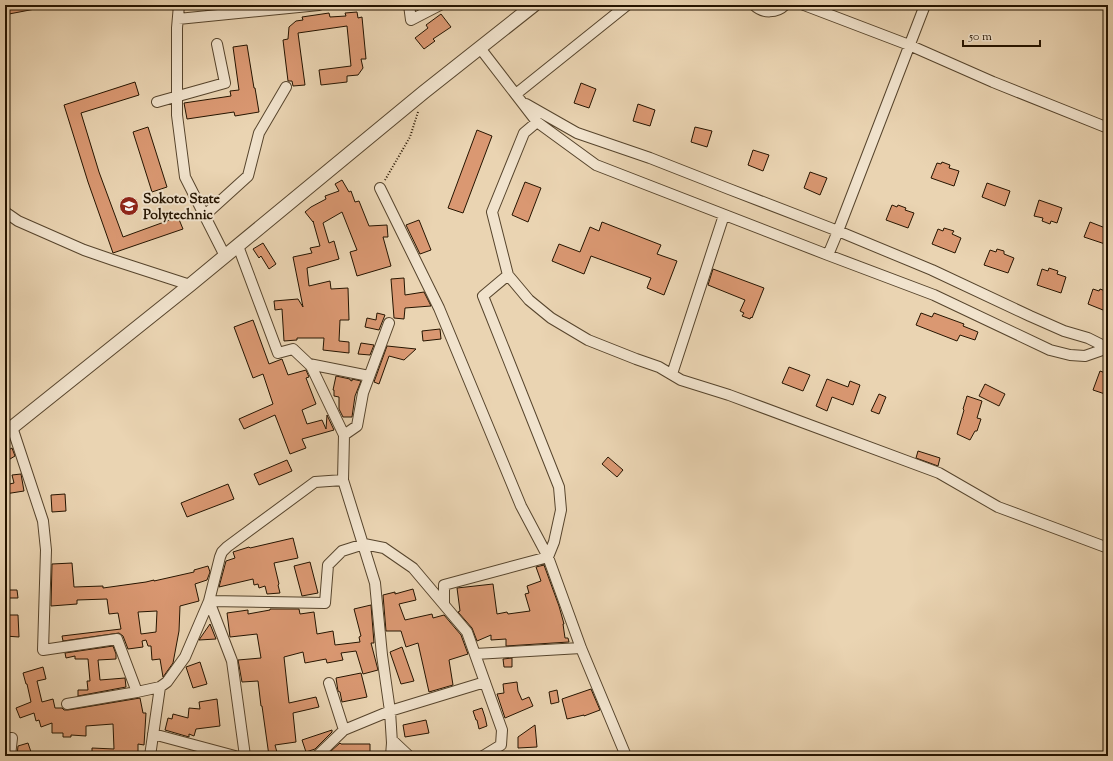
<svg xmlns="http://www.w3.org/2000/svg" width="1113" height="761" font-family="'Sorts Mill Goudy',serif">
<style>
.building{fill:#da9872;stroke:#251400;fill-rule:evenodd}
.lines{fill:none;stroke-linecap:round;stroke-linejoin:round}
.minor-casing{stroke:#56442c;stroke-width:12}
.tertiary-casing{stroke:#56442c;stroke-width:15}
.path{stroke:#251400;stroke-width:2;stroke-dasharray:1 2;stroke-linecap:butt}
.minor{stroke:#f1e3cd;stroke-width:10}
.tertiary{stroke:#f1e3cd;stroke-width:13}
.labels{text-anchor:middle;stroke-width:4;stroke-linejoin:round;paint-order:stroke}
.poi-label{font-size:14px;font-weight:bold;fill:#251400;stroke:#f1e3cd;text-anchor:start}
</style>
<rect width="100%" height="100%" fill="#ead4b2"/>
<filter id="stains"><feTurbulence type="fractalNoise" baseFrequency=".005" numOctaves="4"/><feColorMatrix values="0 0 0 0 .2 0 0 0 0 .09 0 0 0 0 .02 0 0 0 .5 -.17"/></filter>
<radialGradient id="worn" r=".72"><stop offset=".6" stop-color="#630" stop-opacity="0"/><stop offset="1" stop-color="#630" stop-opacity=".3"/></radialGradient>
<path class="building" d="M7,5h28v4l-26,5z
M205,5h27v2l-27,3z
M357,12l1,6 4,-1 4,42h-5l2,9 -5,7 -11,1v6l-26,3 -2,-15 32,-4 -4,-40 -49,7 7,52 -12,1 -1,-5h-4l-5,-41 5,-1 1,-12 7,-6 7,-1 -1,-3 27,-4 1,4 16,-1 -1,-3z
M441,14l10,13 -18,12 2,2 -11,8 -9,-11 13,-10 -2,-3z
M247,45l7,43h1l4,24 -24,4 -1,-4 -47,7 -3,-16 47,-7 -1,-5 9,-1 -6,-43z
M135,82l4,13 -58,18 18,59 24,65 55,-20 5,12 -70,24 -25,-71 -24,-77z
M581,83l15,6 -7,19 -15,-5z
M638,104l17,6 -5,16 -17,-5z
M148,127l19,60 -15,5 -19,-60z
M695,127l17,4 -5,16 -16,-5z
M477,130l15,6 -29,77 -15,-5z
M753,150l16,5 -6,16 -15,-6z
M942,162l8,3 -1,3 10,3 -5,15 -23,-8 6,-15 4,1z
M810,172l17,6 -7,17 -16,-7z
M342,180l7,12 2,-1 4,11 4,-1 10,25 18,-1 1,12h-5l8,29 -34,10 -7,-24 7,-2 -15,-38 -19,11 6,20 5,-2 5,18 -32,9 2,18 21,-5 1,8 17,-1 1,32h-9l-1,21 10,1v11l-26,-3 1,-12h-27v2l-13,1 -2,-32 -7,1 -1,-9 24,-2 5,8 -10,-50 19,-4 -2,-5 10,-2 -7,-25v1l-8,-10 6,-5 15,-8 -1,-3 14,-5 -4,-7z
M525,182l16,6 -13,34 -16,-7z
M987,183l23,8 -5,15 -23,-9z
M1039,200l23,8 -5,15 -6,-2 -1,3 -8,-3 1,-3 -9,-2z
M892,205l5,2 1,-2 8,3 -1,2 9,3 -6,15 -22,-8z
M419,220l12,30 -11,4 -14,-29z
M602,222l59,23 -4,9 20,7 -13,34 -17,-7 4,-10 -60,-22 -7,18 -32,-13 7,-17 21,8 10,-25 9,4z
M1090,222l18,7v16l-24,-8z
M944,228l10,3 -2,3 9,4 -6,15 -23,-9 6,-15 5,2z
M263,243l13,21 -7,5 -8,-13 -2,2 -6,-9z
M997,249l7,2v3l10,4 -6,15 -24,-8 6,-15 6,2z
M1049,268l9,3 -1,3 9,3 -5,16 -24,-8 5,-16 6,2z
M713,269l51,19 -12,30 -1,-1 -1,2 -8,-3 2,-3 -4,-2 5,-11 -37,-15z
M404,278l1,17 19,-3 7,14 -26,2 -1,11 -10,-1 -3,-39z
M1093,289l6,2 1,-2 8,3v20l-20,-8z
M377,313l8,2 -6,15 -14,-3 2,-9 9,2z
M921,313l11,4 2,-4 30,11 -1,2 15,6 -3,8 -15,-5 -3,6 -41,-16z
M253,320l16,44 13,-5 6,16 18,-5 3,7 -3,1 10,26 -14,6 5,14 15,-4 4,9 1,-14 7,15 -32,9 4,9 -16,6 -15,-39 -31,14 -5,-10 34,-15 -10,-30 -10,4 -19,-51z
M440,329l1,10 -18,2 -1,-10z
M361,343l13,2 -4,10 -12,-1z
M387,346l29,3 -12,11 -15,-4 -10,28 -5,-2z
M789,367l21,8 -7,16 -21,-8z
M1100,371l8,3v21l-15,-5z
M336,376l14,3v1l2,1v-2l9,2 -6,15 -3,21h-9l-4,-8v-12l-5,-1v-6h-1z
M827,379l21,8 2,-6 10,4 -7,20 -21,-8 -5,14 -11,-5z
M985,384l20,10 -6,12 -20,-10z
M879,394l7,3 -7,17 -8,-3z
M967,396l15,5 -5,17 4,1 -4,12h-2l-5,9 -13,-6 7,-24 -1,-1z
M12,448l3,8 -10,6v-10z
M918,451l22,7 -2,8 -22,-8z
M608,457l15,13 -6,7 -15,-13z
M287,460l5,11 -33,14 -5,-11z
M21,474l3,17 -19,3v-9l9,-2 -2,-8z
M228,484l6,15 -47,18 -6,-14z
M65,494l1,17 -14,1 -1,-17z
M293,538l5,20 -24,5 5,21 -1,1 2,8 -13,1 -2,-8 -6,2 -1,-4 -4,1 -1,-6 -34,8 7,-26 9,-3 -2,-6 16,-5 1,1z
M310,562l8,31 -16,3 -8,-30z
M72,563l2,24 29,-1v2l43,-6 8,-2v1l40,-9v-2l14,-4 2,6 -3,8 -12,4 4,17 -19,5 -1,25 -6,32 -10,14 -3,-18 -8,1 -1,-14h-3l-2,-6 -4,1 1,6 -15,2 -5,-13 -4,-3 -56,8 -1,-5 59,-7 -3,-16 -9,1 -2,-15 -30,1v4l-26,2 1,-42zM157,611l-1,21 -15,2 -3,-22z
M544,565l15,41 5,18h-1l2,14h3l1,4 -63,4v-7l-15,1v-5l-14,6 -5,-13 -14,-16 2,-1 -3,-23 36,-4 4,30 10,-2 1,2 22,-3 -5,-17 4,-1 -2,-7 14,-5 -5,-14z
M413,589l3,11 -17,4 6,16 27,-6 1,4 11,-3 17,20 7,19 -19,6 4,25 -24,7 -11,-49 -12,4 -5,-16h-15l-3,-36 12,-3v2z
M6,590h11l1,8h-12z
M371,605l3,38h-3l7,27 -15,4 -7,-23 -15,2 2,7 -16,3 -1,-4 -21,4 -2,-11 -19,5 5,46 27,-6 3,10 -26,6 3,29 -21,3 3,11h-9l-7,-50h-1l-3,-25 -16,1 -4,-22 23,-2 -4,-24 -27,3 -3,-24 21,-3v4l22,-4v-1h29l1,5 14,-2 3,22 16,-3 2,14 25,-3 -1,-5 2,-1 -7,-27z
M5,615h13l1,22 -14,-1z
M210,624l6,15 -17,1 2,-3z
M113,646l3,8v5l-18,1 2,20 25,-2 1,9 -48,9v-6h10l-1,-9h3l-2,-22h-13v-3l-9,2 -1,-5z
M402,647l12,34 -13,3 -11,-32z
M512,658v9h-8l-1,-8z
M200,662l7,22 -14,4 -7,-21z
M43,667l3,12 -9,2 5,21 11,-3 2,9h7l2,2h4l72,-12 3,15h3l-2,32 -6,-1v12h-46v-8l22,1 -1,-25 -27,2v10l-15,-1v2h-8v-4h-11v-10l-11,4 -2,-7 -3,1 -2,-8 -14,5 -4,-10 15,-6 -4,-18h-1l-3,-11z
M361,673l6,24 -25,5 -2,-10 -2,-1 -2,-13z
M517,682l1,9 4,9 7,-3 4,9 -28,12 -8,-24 7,-1 -1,-9z
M591,689l9,21 -16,6v-1l-17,4 -5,-20z
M557,690l2,12 -8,2 -2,-12z
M217,699l3,27 -24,3 -2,7 -5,-2v3l-24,-7 3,-12 4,1 1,-5 15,4 1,-10 11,1 -1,-7z
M482,708l3,9 2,9 -8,3 -2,-9h-1l-3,-9z
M426,720l3,13 -24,4 -2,-12z
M535,725l2,22 -19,1v-11z
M332,730v2l-17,17 -9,3 -4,-12z
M28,743l3,9 -14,4 1,-10z
M340,743l1,1h29v12h-7l-1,-3h-18l1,3h-13l-1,-5z"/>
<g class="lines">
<defs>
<path id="minor" d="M179,5l-2,23v87l8,62 40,79
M409,5l2,15 29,-15
M754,5c9,9 23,8 31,0
M804,5l105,40 84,37 115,46
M178,19l141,-14
M480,48l57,74 59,43 232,90 106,40 116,55 20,5 15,1 23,-8
M516,94l111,-89
M157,102l68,-19 -8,-39
M526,104l51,29 73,25 79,31 109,42 94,39 98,46 34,15 24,7 20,10
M537,122l-13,11 -32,79 16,63 21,25 22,18 37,22 48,19 23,8 22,13 48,15 210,78 59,34 110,41
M380,188l59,120 82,198 27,51 33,91 45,108
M5,212l13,9 66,29 29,10 77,25
M205,215l43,-39 11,-43 27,-46
M828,255l10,-24 87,-226
M309,364l60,12
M672,374l52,-159
M12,427l31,94 3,29 -3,100 74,-11 20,53 23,-5
M344,435l13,-9 6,-33 26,-70
M343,480l32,103 7,72 8,56 2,32 -1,13
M444,604v-19l104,-28 6,-15 7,-32 -2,-23 -76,-191 25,-21
M475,654l106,-6
M329,683l15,47
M67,704l70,-12
M153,734l82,22
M5,738h7l-2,18
M392,740l17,16
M150,756l10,-69 7,-5 18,-25 24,-56 11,-44 2,-5 5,-5 88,-65 28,-2 1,-45 -33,-69 -18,-17 -15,4 -40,-107
M245,756l-13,-95 -23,-60 116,2 3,-38 14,-14 22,-7 20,4 29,20 54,64 35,98 -1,15 -18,11
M317,756l27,-26 46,-19 95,-29"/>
<path id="tertiary" d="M5,433l185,-148 234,-193 110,-87"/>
</defs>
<use href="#minor" class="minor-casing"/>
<use href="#tertiary" class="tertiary-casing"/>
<path class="path" d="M385,180l25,-43 8,-25"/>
<use href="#minor" class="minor"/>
<use href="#tertiary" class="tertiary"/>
</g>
<defs>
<symbol id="university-disc" viewBox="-11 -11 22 22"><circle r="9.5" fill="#8f2418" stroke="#f1e3cd"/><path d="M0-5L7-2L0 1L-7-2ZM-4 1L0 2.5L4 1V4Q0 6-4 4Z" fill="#fff"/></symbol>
</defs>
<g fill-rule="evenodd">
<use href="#university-disc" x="118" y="195" width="22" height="22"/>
</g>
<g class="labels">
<g class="poi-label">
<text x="143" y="203">Sokoto State<tspan x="143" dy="16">Polytechnic</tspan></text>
</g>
</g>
<rect width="1113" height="761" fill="none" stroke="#ead4b2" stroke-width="20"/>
<rect x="6" y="6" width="1101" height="749" fill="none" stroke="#251400" stroke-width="2"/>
<rect x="10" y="10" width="1093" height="741" fill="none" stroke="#251400"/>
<path d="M963 40v6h77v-6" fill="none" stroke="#251400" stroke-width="2"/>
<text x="969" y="40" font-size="12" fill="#251400" stroke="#f1e3cd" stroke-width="3" paint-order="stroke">50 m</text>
<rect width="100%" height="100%" filter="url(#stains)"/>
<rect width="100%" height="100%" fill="url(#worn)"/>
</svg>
